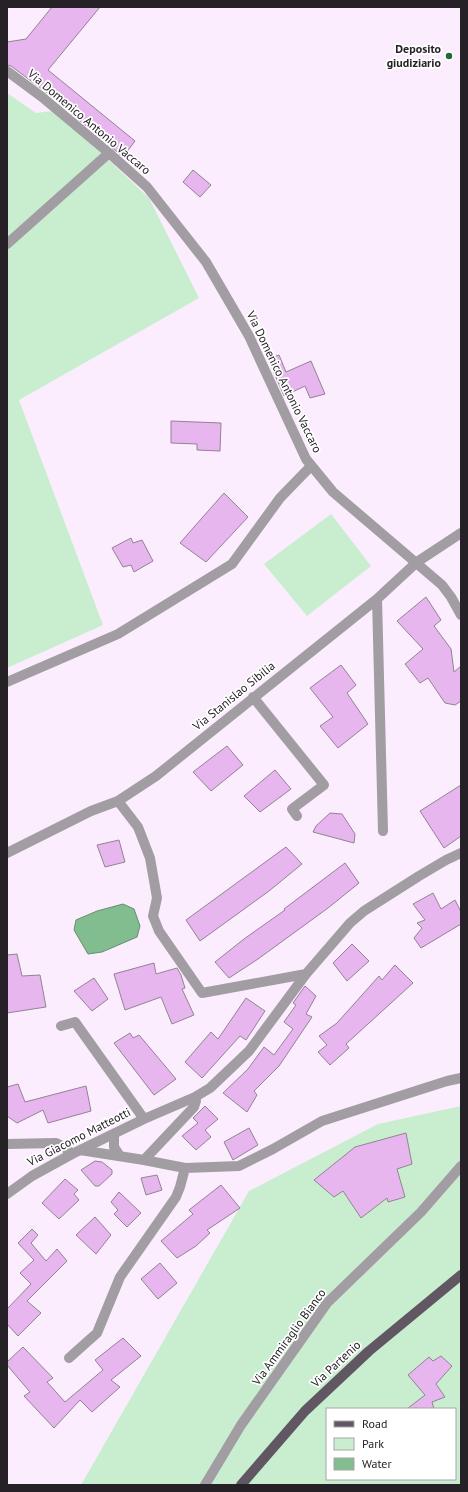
<svg xmlns="http://www.w3.org/2000/svg" width="468" height="1492" font-family="'PT Sans',sans-serif">
<style>
.green{fill:#c8eecf;fill-rule:evenodd}
.water{fill:#81bd8e;stroke:#668e6f}
.building{fill:#e7b6ee;stroke:#918492}
.lines{fill:none;stroke-linecap:round;stroke-linejoin:round}
.minor{stroke:#a29ca3;stroke-width:10}
.major{stroke:#605762;stroke-width:10}
.poi-dot{fill:#206a38;stroke:#fff;stroke-width:1.5}
.labels{text-anchor:middle;stroke-width:3.5;stroke-linejoin:round;paint-order:stroke}
.poi-label{font-size:12px;font-weight:bold;fill:#262126;stroke:#fff;text-anchor:end}
.street-label{font-size:12px;fill:#262126;stroke:#fff}
</style>
<rect width="100%" height="100%" fill="#fbedfd"/>
<path class="green" d="M7,93l29,20 16,-2 48,41 49,46 50,100 -180,102 84,225 -96,43z
M331,514l40,52 -64,50 -43,-52z
M461,1106v379h-380l168,-294 129,-67zM327,1409h128v70h-128z"/>
<path class="water" d="M123,904l11,5 6,17 -3,11 -35,15 -14,2 -14,-24 2,-10 21,-9z"/>
<path class="building" d="M52,7h48l-52,63 87,71 -12,16 -77,-65 -35,-26 -4,-1v-23l19,-3z
M193,170l18,15 -11,12 -17,-15z
M279,355l7,17 25,-11 14,33 -15,4 -5,-12 -21,10 -16,-37z
M171,421l50,2 -1,28 -23,-1v-6l-26,-1z
M224,493l24,24 -42,45 -26,-19z
M131,538l2,5 9,-3 11,21 -19,11 -3,-7 -8,2 -11,-19z
M426,597l15,23 -7,6 17,23 3,23 7,-6v35l-6,4 -10,-2 -17,-25 -8,5 -15,-19 18,-15 -26,-28z
M341,665l15,20 -9,8 21,31 -30,24 -18,-22 13,-9 -23,-29z
M227,746l16,19 -32,26 -18,-19z
M275,770l16,19 -31,23 -16,-16z
M461,785v51l-17,12 -24,-37z
M330,813l12,1 13,20 -1,9 -41,-11 3,-6z
M119,840l6,22 -20,5 -8,-22z
M286,847l16,17 -33,27 -69,50 -14,-21z
M345,863l14,20 -31,25 -70,51 -29,19 -14,-16 29,-23 41,-29 -1,-1z
M433,893l8,16 14,-9 6,12v12l-40,24 -7,-10 8,-10 -5,-5 8,-3 -12,-16z
M352,944l17,17 -22,20 -14,-18z
M17,954l5,22 18,-1 6,32 -39,6v-58z
M154,963l2,11 21,-6 4,7 4,13 -3,1 12,26 -22,9 -11,-27 -36,13 -11,-36z
M395,965l18,18 -67,61 3,4 -19,17 -12,-13 9,-7 -8,-9 18,-13 42,-47 3,4z
M94,978l14,21 -16,12 -18,-20z
M305,986l11,10 -10,18 6,3 -33,49 -25,25 3,4 -10,17 -24,-19 25,-24 16,-22 10,8 19,-26 -9,-7 12,-17 -3,-2z
M246,998l19,13 -19,29 -6,-4 -38,42 -17,-16 26,-30 7,7z
M130,1033l3,5 6,-3 37,44 -22,16 -40,-52z
M18,1084l7,18 61,-16 5,25 -43,12 -5,-13 -26,13 -10,-7v-29z
M205,1106l13,13 -13,11 6,7 -15,13 -14,-14 16,-13 -5,-5z
M249,1128l9,17 -25,15 -9,-18z
M406,1133l6,31 -15,5 8,28 -17,5 -1,-4 -26,20 -18,-27 -9,6 -20,-17 41,-33z
M95,1161l7,1 10,8v4l-13,12h-4l-14,-16z
M157,1175l5,15 -16,5 -5,-17z
M65,1179l13,11 -4,4 5,6 -20,19 -17,-16z
M221,1185l19,23 -33,22 3,3 -14,13 -19,12 -16,-17 32,-27 -4,-4z
M119,1192l22,21 -14,14 -13,-13 4,-4 -7,-8z
M95,1217l16,18 -15,19 -20,-19z
M32,1229l6,6 -7,8 15,18 11,-12 10,12 -40,40 14,12 -23,23 -11,-12v-15l24,-25 -11,-11 14,-13 -16,-17z
M160,1263l17,20 -19,16 -17,-20z
M123,1338l18,18 -30,24 9,7 -28,25 -12,-12 -26,28 -30,-32 6,-4 -23,-27v-3l16,-15 30,31 -6,4 18,20 38,-32 -8,-10z
M441,1356l11,10 -16,18 9,13 -13,5 2,7h-17v-1l-10,1 18,-14 -17,-20 21,-18 4,4z"/>
<g class="lines">
<path class="minor" d="M7,71l35,26 67,56 38,34 59,75 43,74 57,123 27,33 109,93 9,12 10,18
M7,244l102,-91
M377,599l6,232
M7,682l111,-48 114,-70 48,-66 31,-32
M253,697l71,88 -32,24 5,7
M118,801l20,26 12,31 7,40 -4,18 6,15 43,62 104,-19
M7,853l84,-42 27,-10 38,-25 221,-177 40,-37 44,-29
M61,1026l14,-4 69,97
M114,1134v13l6,9
M7,1144l49,-1 8,4 8,7
M80,1150l64,10 41,8 54,-2 34,-17 49,-28 125,-40 14,-3
M144,1160l50,-53 2,-6 -1,-4
M7,1194l25,-18 40,-22 72,-35 51,-22 15,-9 39,-37 57,-77 44,-51 14,-12 55,-35 27,-16 15,-7
M69,1358l28,-25 23,-56 56,-80 4,-10 5,-19
M205,1485l36,-60 86,-122 94,-91 40,-46"/>
<path class="major" d="M241,1485l64,-74 64,-60 92,-76"/>
</g>
<circle class="poi-dot" cx="449" cy="56" r="4"/>
<g class="labels">
<g class="poi-label">
<text x="441" y="53">Deposito<tspan x="441" dy="14">giudiziario</tspan></text>
</g>
<g class="street-label">
<text transform="translate(89 122) rotate(40)" y="4">Via Domenico Antonio Vaccaro</text>
<text transform="translate(284 382) rotate(64)" y="4">Via Domenico Antonio Vaccaro</text>
<text transform="translate(234 696) rotate(-39)" y="4">Via Stanislao Sibilia</text>
<text transform="translate(79 1137) rotate(-27)" y="4">Via Giacomo Matteotti</text>
<text transform="translate(289 1337) rotate(-54)" y="4">Via Ammiraglio Bianco</text>
<text transform="translate(336 1364) rotate(-43)" y="4">Via Partenio</text>
</g>
</g>
<rect width="468" height="1492" fill="none" stroke="#262126" stroke-width="16"/>
<rect x="326" y="1408" width="130" height="72" fill="#ffffff" stroke="#a8a6a8"/>
<rect x="334" y="1421" width="20" height="6" fill="#605762" stroke="#a8a6a8"/>
<text x="362" y="1428" font-size="12" fill="#262126">Road</text>
<rect x="334" y="1438" width="20" height="12" fill="#c8eecf" stroke="#a8a6a8"/>
<text x="362" y="1448" font-size="12" fill="#262126">Park</text>
<rect x="334" y="1458" width="20" height="12" fill="#81bd8e" stroke="#a8a6a8"/>
<text x="362" y="1468" font-size="12" fill="#262126">Water</text>
</svg>
